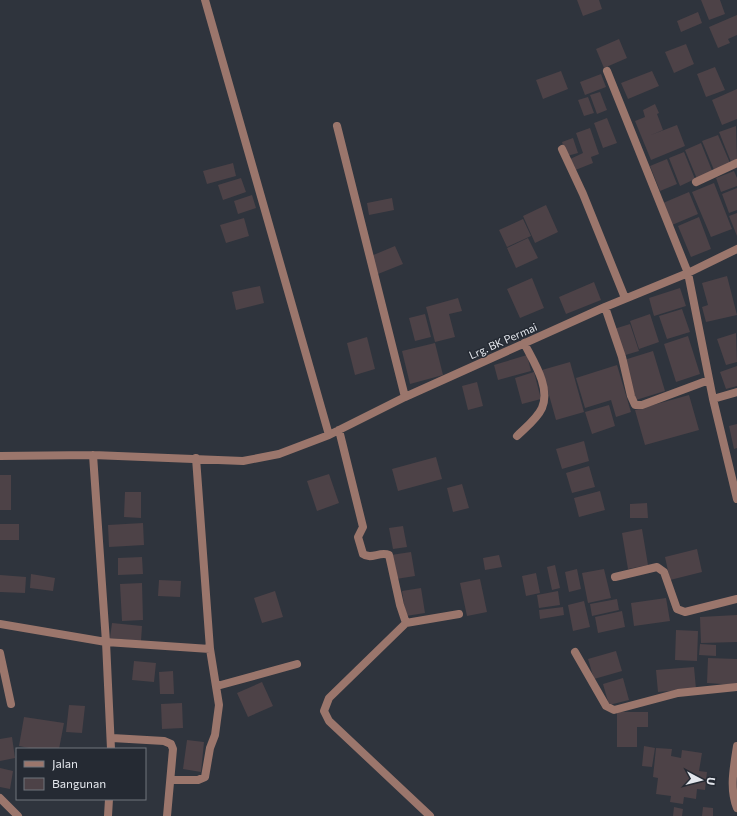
<svg xmlns="http://www.w3.org/2000/svg" width="737" height="816" font-family="Commissioner,sans-serif">
<style>
.building{fill:#4d4247}
.lines{fill:none;stroke-linecap:round;stroke-linejoin:round}
.minor{stroke:#9b766c;stroke-width:8}
.labels{text-anchor:middle;stroke-width:3;stroke-linejoin:round;paint-order:stroke}
.street-label{font-size:11px;fill:#e3e6ec;stroke:#252a33}
</style>
<rect width="100%" height="100%" fill="#2f343d"/>
<path class="building" d="M577,0h22l3,9 -19,7z
M701,0h19l5,14 -16,6z
M698,12l4,11 -21,9 -4,-11z
M737,15v20l-9,4 2,4 -12,5 -9,-21z
M619,39l8,19 -23,10 -8,-19z
M686,44l8,20 -20,9 -9,-21z
M715,67l10,23 -19,7 -9,-23z
M561,71l7,18 -25,10 -7,-19z
M652,71l7,15 -31,13 -7,-16z
M601,74l5,13 -21,8 -5,-13z
M737,89v30l-15,6 -10,-25z
M600,92l7,18 -10,4 -7,-19z
M588,97l6,16 -10,3 -6,-16z
M655,104l4,9 -2,1 6,16 -12,5 26,-10 8,21 -34,14 -16,-39 10,-4 -2,-7z
M607,118l10,25 -14,5 -9,-25z
M736,126l1,33 -6,3 -12,-30z
M590,128l9,26 -8,3 2,6 -20,8 -5,-11 15,-7 -7,-20z
M718,135l12,28 -16,7 -12,-29z
M573,138l5,15 -11,3 -5,-14z
M701,143l12,30 -16,6 -12,-29z
M684,152l11,27 -15,7 -11,-28z
M667,159l10,25 -17,7 -10,-25z
M233,163l3,13 -29,8 -4,-13z
M734,171l3,7v8l-16,6 -5,-14z
M241,178l5,14 -23,8 -5,-15z
M714,183l18,46 -21,8 -19,-45z
M737,188v22l-8,3 -7,-19z
M689,192l9,22 -26,11 -9,-22z
M252,195l4,13 -18,6 -4,-13z
M392,198l2,12 -25,5 -2,-12z
M546,205l12,27 -23,11 -12,-27z
M737,213v23l-8,-20z
M699,217l12,32 -20,8 -13,-31z
M244,218l5,18 -23,7 -6,-18z
M523,219l8,17 -24,11 -8,-17z
M528,238l10,20 -22,10 -9,-20z
M395,246l8,18 -25,10 -7,-18z
M727,276l10,39 -31,7 -4,-15 6,-2 -6,-22z
M532,278l12,30 -24,10 -13,-29z
M594,282l7,18 -35,14 -7,-17z
M260,286l4,17 -28,7 -4,-18z
M680,288l6,18 -32,10 -5,-18z
M458,298l4,13 -13,3 6,23 -20,5 -9,-35z
M682,309l8,23 -23,7 -8,-23z
M425,314l6,23 -16,4 -6,-23z
M650,314l9,28 -20,7 -9,-28z
M630,324l9,27 -17,5 -8,-27z
M736,333l1,29 -11,3 -9,-26z
M688,336l12,38 -24,8 -12,-38z
M367,337l8,32 -20,6 -8,-32z
M435,343l8,32 -33,9 -8,-33z
M653,351l12,40 -29,9 -12,-40z
M527,355l4,16 -33,9 -4,-15z
M570,362l14,50 -28,8 -14,-50z
M617,365l14,47 -15,5 -5,-17 -26,8 -9,-30z
M737,366v20l-11,3 -6,-17z
M534,372l7,27 -19,5 -7,-26z
M477,382l6,24 -15,4 -6,-24z
M689,395l10,35 -54,15 -10,-35z
M609,405l6,21 -23,8 -7,-22z
M737,424v24l-3,1 -5,-23z
M584,441l5,20 -27,8 -6,-20z
M436,457l6,22 -44,12 -6,-22z
M589,466l6,21 -23,6 -6,-20z
M329,474l10,29 -22,8 -10,-30z
M0,475h11v35h-11z
M462,484l7,24 -16,4 -6,-24z
M600,491l5,19 -26,7 -5,-19z
M125,492h16v26l-17,-1z
M647,503l1,15h-18v-14z
M143,523l1,22 -35,2 -1,-22z
M0,524h19v16h-19z
M403,526l4,21 -14,2 -4,-21z
M642,529l6,36 -20,4 -6,-36z
M697,549l5,23 -32,8 -5,-23z
M411,552l4,24 -19,3 -5,-24z
M499,555l3,12 -17,3 -2,-12z
M142,557l1,17 -25,1v-17z
M555,565l5,23 -8,2 -5,-23z
M577,569l4,20 -12,3 -4,-20z
M604,569l7,29 -23,5 -6,-30z
M536,573l4,20 -14,3 -4,-20z
M31,574l24,4 -2,13 -23,-3z
M0,575l26,2 -1,16 -25,-1z
M480,579l7,33 -20,4 -7,-33z
M159,580l22,1 -1,16 -22,-1z
M142,583l1,37 -21,1 -2,-37z
M421,588l4,25 -19,3 -4,-25z
M275,591l8,26 -21,6 -8,-25z
M558,591l2,14 -21,3 -2,-13z
M666,598l4,23 -36,5 -3,-23z
M617,599l2,11 -27,6 -2,-12z
M584,601l6,26 -17,4 -5,-26z
M563,607l1,8 -24,4 -1,-9z
M622,611l3,16 -27,6 -3,-16z
M737,615v27l-36,1 -1,-26z
M112,623l30,3 -1,15 -31,-3z
M676,630l22,1 -1,30 -22,-1z
M700,644l16,1v11l-17,-1z
M616,651l6,20 -28,8 -6,-20z
M708,658l29,1v26l-30,-2z
M134,661l22,2 -2,19 -22,-2z
M694,667l2,22 -38,3 -2,-22z
M173,671l1,23h-14l-1,-22z
M623,678l6,22 -20,5 -6,-21z
M262,682l11,24 -25,11 -11,-24z
M182,703l1,25 -21,1 -1,-25z
M69,705l16,1 -3,27 -16,-1z
M617,712h31v15h-11v20h-20z
M24,717l40,6 -5,26h-25l-15,-3z
M12,737l3,21 -15,3v-22z
M187,740l17,2 -3,30 -18,-3z
M644,746l11,2 -3,19 -10,-1z
M656,748l16,1 -1,7 10,2 1,-8 20,3 -3,18 8,1 -2,18 -8,-1 -1,10 -12,-2 -1,7 -13,-2 1,-6 -15,-2 2,-16 -5,-1z
M0,768l13,3 -3,18 -10,-2z
M674,807l9,2 -1,7h-9z
M703,807l10,1v8h-11z"/>
<g class="lines">
<path class="minor" d="M205,0l124,435
M607,71l81,202 25,126 24,100
M337,126l68,271
M562,149l21,45 42,104
M696,182l41,-19
M605,307l17,50 9,39 4,9h7l67,-25
M713,399l24,-7
M339,430l24,97 -5,10 5,17c8,6 17,-3 26,1l11,50 6,18 53,-9
M517,436c8,-8 20,-17 25,-28 9,-21 -9,-47 -18,-65
M93,455l13,187 5,107
M0,456l93,-1 150,6 36,-7 50,-19 76,-38 200,-90 83,-34 49,-24
M615,577l42,-10 7,5 13,37 8,3 52,-13
M406,623l-77,75 -5,13 5,10 101,95
M0,624l106,18 104,7
M575,652l31,54 8,4 64,-17 59,-6
M0,653l11,51
M217,686l80,-22
M112,738l52,3 7,3 2,5 -6,67
M737,746c-3,21 -8,42 0,62
M171,780h27l7,-3 5,-29 5,-13 4,-30 -9,-56 -14,-191
M0,798l18,18
M108,816l1,-17"/>
</g>
<g class="labels">
<g class="street-label">
<text transform="translate(503 341) rotate(-24)" y="4">Lrg. BK Permai</text>
</g>
</g>
<rect x="16" y="748" width="130" height="52" fill="#252a33" stroke="#71757d"/>
<rect x="24" y="761" width="20" height="6" fill="#9b766c" stroke="#71757d"/>
<text x="52" y="768" font-size="12" fill="#e3e6ec">Jalan</text>
<rect x="24" y="778" width="20" height="12" fill="#4d4247" stroke="#71757d"/>
<text x="52" y="788" font-size="12" fill="#e3e6ec">Bangunan</text>
<g transform="translate(701 780) rotate(97)" stroke="#252a33" stroke-width="3" paint-order="stroke">
<path d="M0-3L7 15L0 10L-7 15Z" fill="#e3e6ec"/>
<text y="-6" font-size="11" font-weight="bold" text-anchor="middle" fill="#e3e6ec">U</text>
</g>
</svg>
